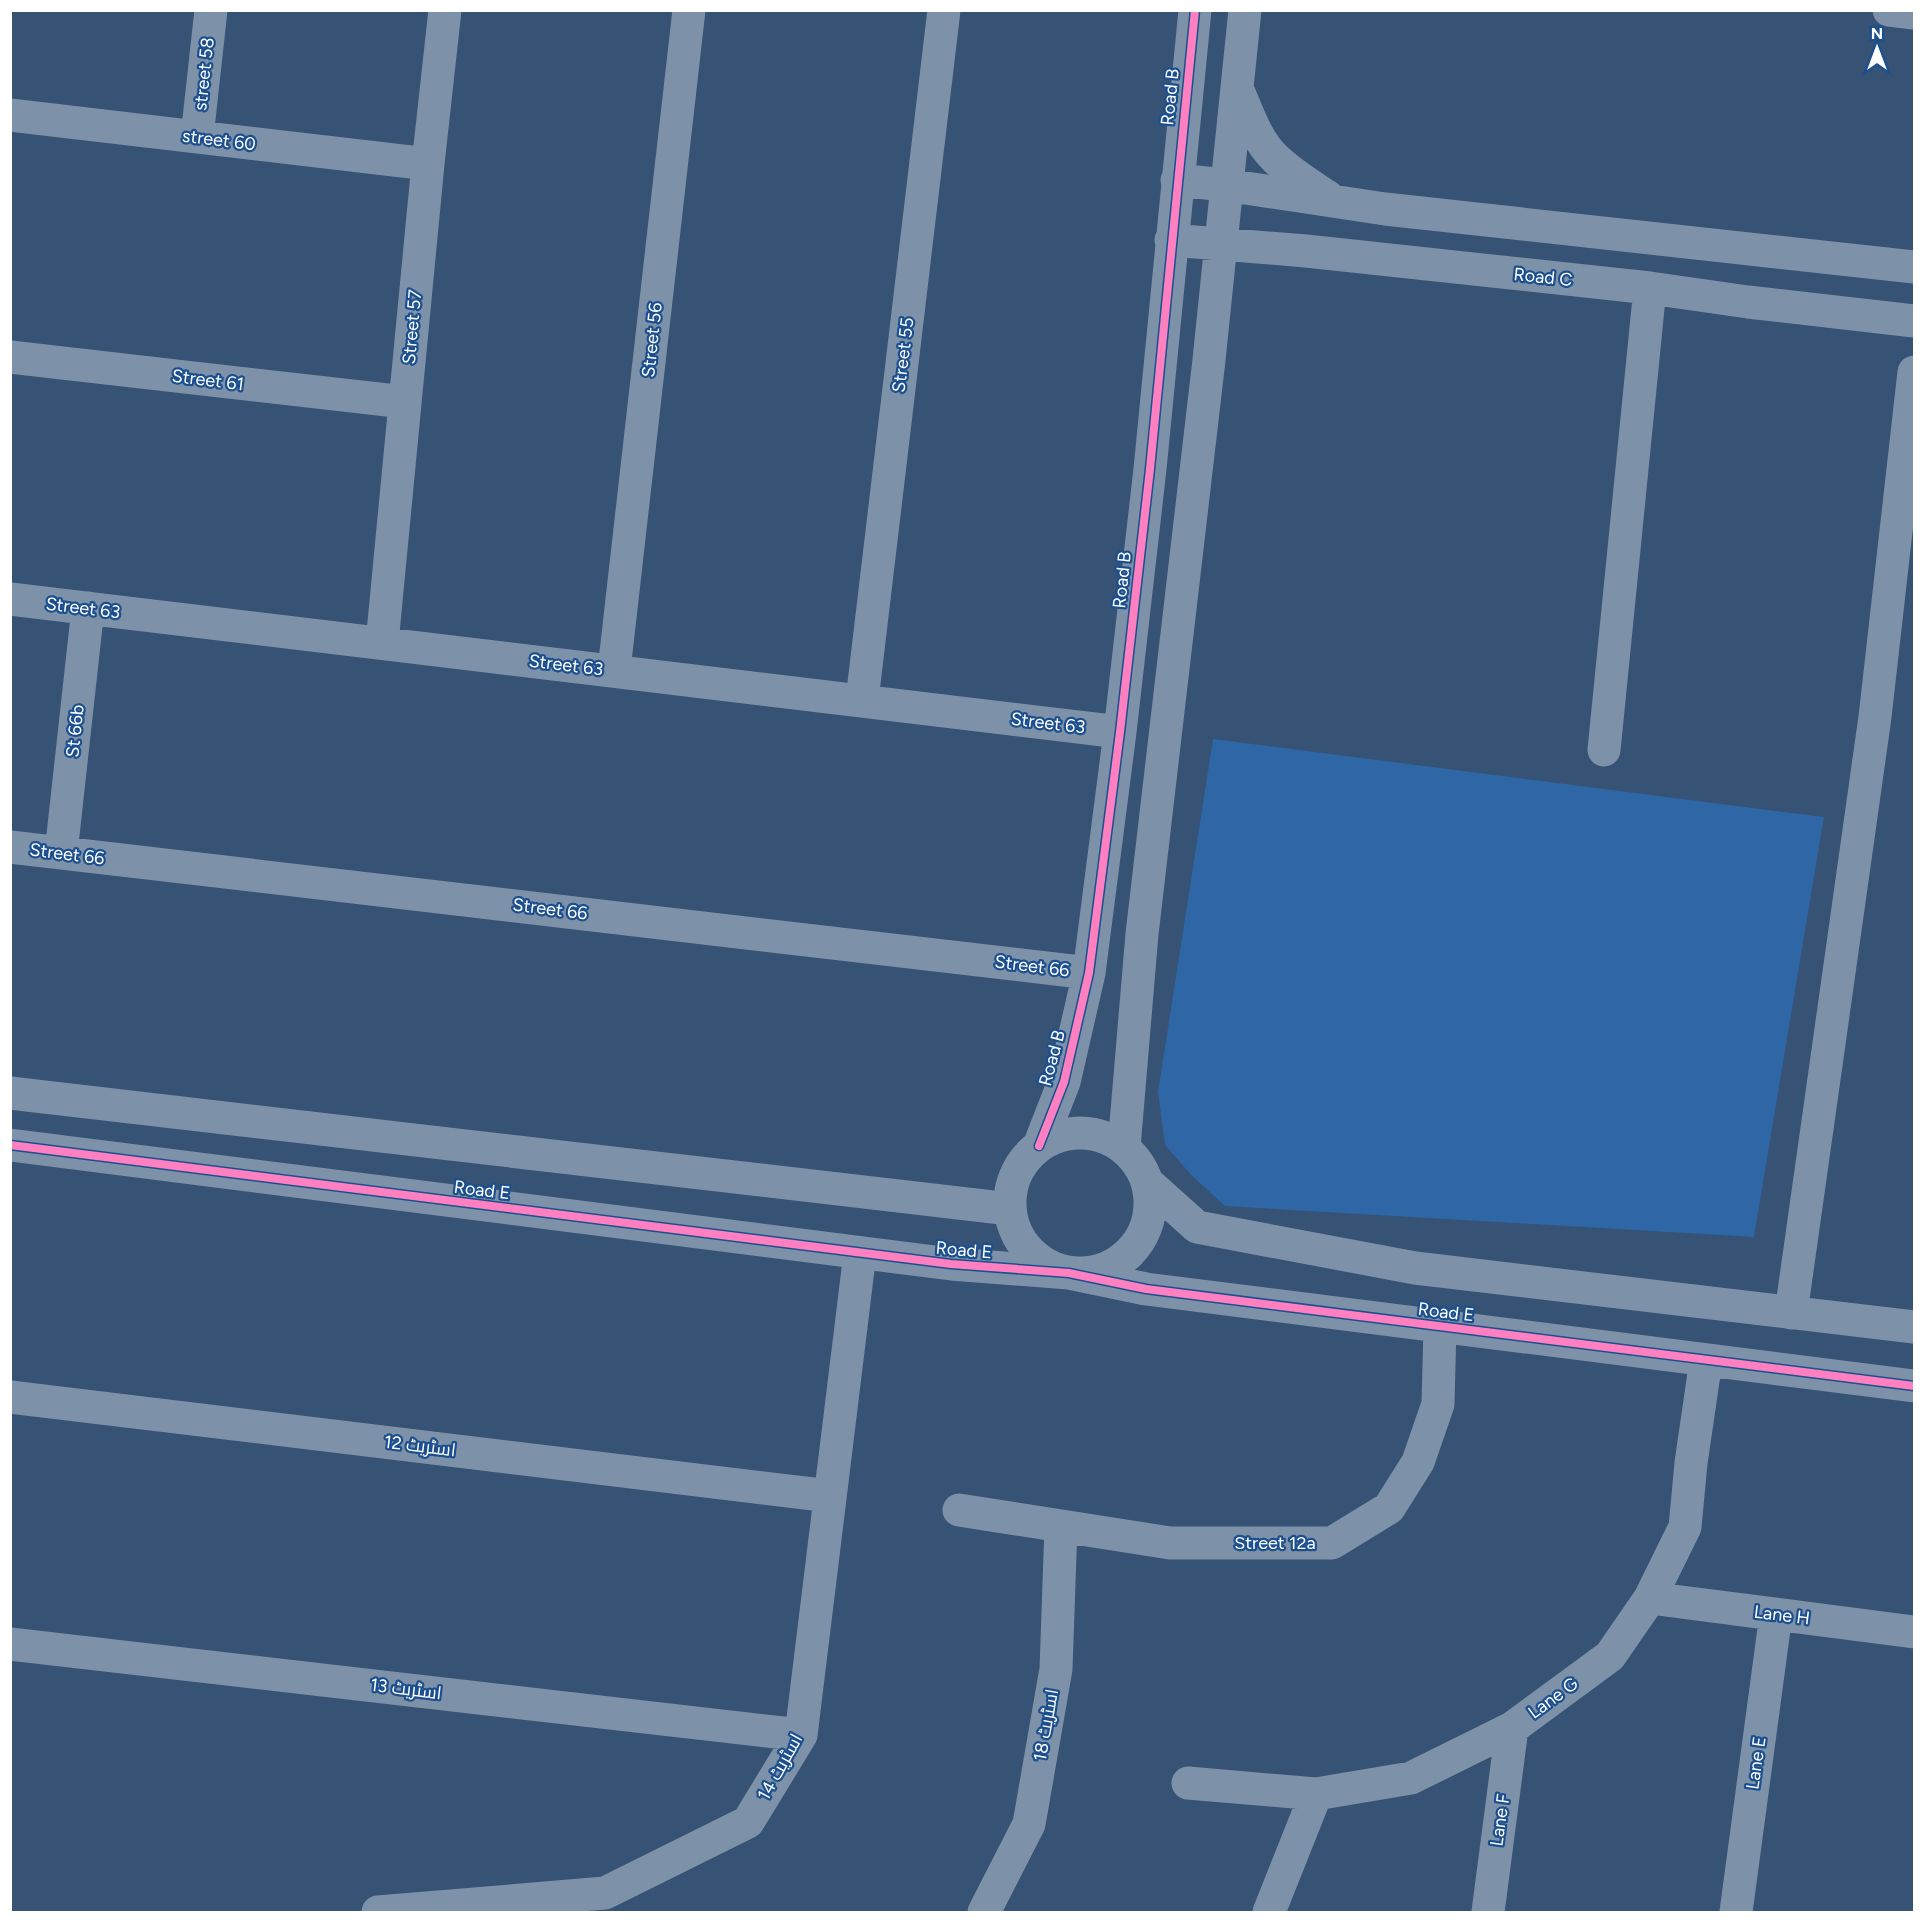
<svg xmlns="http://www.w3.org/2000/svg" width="1925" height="1923" font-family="Figtree,Cairo,sans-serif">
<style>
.green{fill:#2f66a5}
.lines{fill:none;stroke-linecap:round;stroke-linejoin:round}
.minor{stroke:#7d92a8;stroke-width:33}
.cycleway-casing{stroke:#1b4f8f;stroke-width:11}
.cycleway{stroke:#ff80c0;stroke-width:8}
.labels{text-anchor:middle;stroke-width:4.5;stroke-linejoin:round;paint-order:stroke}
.street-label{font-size:18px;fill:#fff;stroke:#1b4f8f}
</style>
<rect width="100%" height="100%" fill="#365274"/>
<path class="green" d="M1213,739l611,78 -70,420 -529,-31 -33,-30 -27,-31 -7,-53z"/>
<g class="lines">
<path class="minor" d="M1889,10l25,3
M1237,88c10,23 19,52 38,70 15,15 35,27 53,39
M10,115l418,49
M197,137l14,-127
M1177,180l49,5 159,24 529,58
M1171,240l135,11 344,37 98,14 166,19
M10,357l395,45
M10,599l1110,133
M382,643l46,-479 17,-154
M614,670l75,-660
M862,700l82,-690
M1604,750l46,-462
M10,847l1079,126
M61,853l27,-245
M10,1093l1000,116
M1010 1203a70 70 0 1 1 140 0a70 70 0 1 1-140 0Z
M10,1145l941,119 118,9 77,16 768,97
M1039,1146l25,-64 25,-109 31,-241 30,-263 45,-459
M1124,1147l18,-213 67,-574 36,-350
M1149,1184l48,43 218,41 499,59
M1791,1313l84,-596 39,-345
M10,1397l820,99
M959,1510l211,33h162l57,-35 29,-46 20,-58 2,-78
M1650,1598l264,34
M10,1644l791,91
M1188,1783l128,11 95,-16 101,-50 98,-72 40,-58 35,-71 6,-64 15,-103
M378,1912l227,-19 143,-71 53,-87 59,-482
M984,1912l45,-88 27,-155 5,-143
M1269,1912l47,-118
M1488,1912l24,-184
M1736,1912l40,-298"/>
<defs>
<path id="cycleway" d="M10,1145l941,119 118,9 77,16 768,97
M1039,1146l25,-64 25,-109 31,-241 30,-263 45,-459"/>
</defs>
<use href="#cycleway" class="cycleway-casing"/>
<use href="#cycleway" class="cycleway"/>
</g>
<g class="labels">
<g class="street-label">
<text transform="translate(204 74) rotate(-84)" y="6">street 58</text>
<text transform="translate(1170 97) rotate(-84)" y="6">Road B</text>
<text transform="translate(219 140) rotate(7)" y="6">street 60</text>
<text transform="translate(1543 277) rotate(6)" y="6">Road C</text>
<text transform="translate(412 327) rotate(-85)" y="6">Street 57</text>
<text transform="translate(652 340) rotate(-84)" y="6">Street 56</text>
<text transform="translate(903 355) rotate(-83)" y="6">Street 55</text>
<text transform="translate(208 380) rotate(7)" y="6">Street 61</text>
<text transform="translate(1122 580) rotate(-84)" y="6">Road B</text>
<text transform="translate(83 608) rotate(7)" y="6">Street 63</text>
<text transform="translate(566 665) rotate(7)" y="6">Street 63</text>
<text transform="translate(1048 723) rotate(7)" y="6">Street 63</text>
<text transform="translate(75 731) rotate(-84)" y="6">St 66b</text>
<text transform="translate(67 854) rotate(7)" y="6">Street 66</text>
<text transform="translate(550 909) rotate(7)" y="6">Street 66</text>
<text transform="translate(1032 966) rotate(7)" y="6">Street 66</text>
<text transform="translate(1052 1058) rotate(-75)" y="6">Road B</text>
<text transform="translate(482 1190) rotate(7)" y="6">Road E</text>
<text transform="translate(964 1250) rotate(5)" y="6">Road E</text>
<text transform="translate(1446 1312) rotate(7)" y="6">Road E</text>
<text transform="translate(420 1446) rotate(7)" y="6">اسٹریٹ 12</text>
<text x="1275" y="1549">Street 12a</text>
<text transform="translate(1782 1615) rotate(7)" y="6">Lane H</text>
<text transform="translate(406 1689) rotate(7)" y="6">اسٹریٹ 13</text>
<text transform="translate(1553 1698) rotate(-36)" y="6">Lane G</text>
<text transform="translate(1046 1725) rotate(-80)" y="6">اسٹریٹ 18</text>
<text transform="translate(1756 1763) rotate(-82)" y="6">Lane E</text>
<text transform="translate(780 1767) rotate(-61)" y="6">اسٹریٹ 14</text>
<text transform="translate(1500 1820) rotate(-82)" y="6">Lane F</text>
</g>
</g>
<rect width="1925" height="1923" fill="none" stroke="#ffffff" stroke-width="24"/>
<g transform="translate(1877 48)" stroke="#1b4f8f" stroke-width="4.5" paint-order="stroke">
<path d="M0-4.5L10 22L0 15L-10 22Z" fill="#ffffff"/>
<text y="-9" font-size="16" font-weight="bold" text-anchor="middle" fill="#ffffff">N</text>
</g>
</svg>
